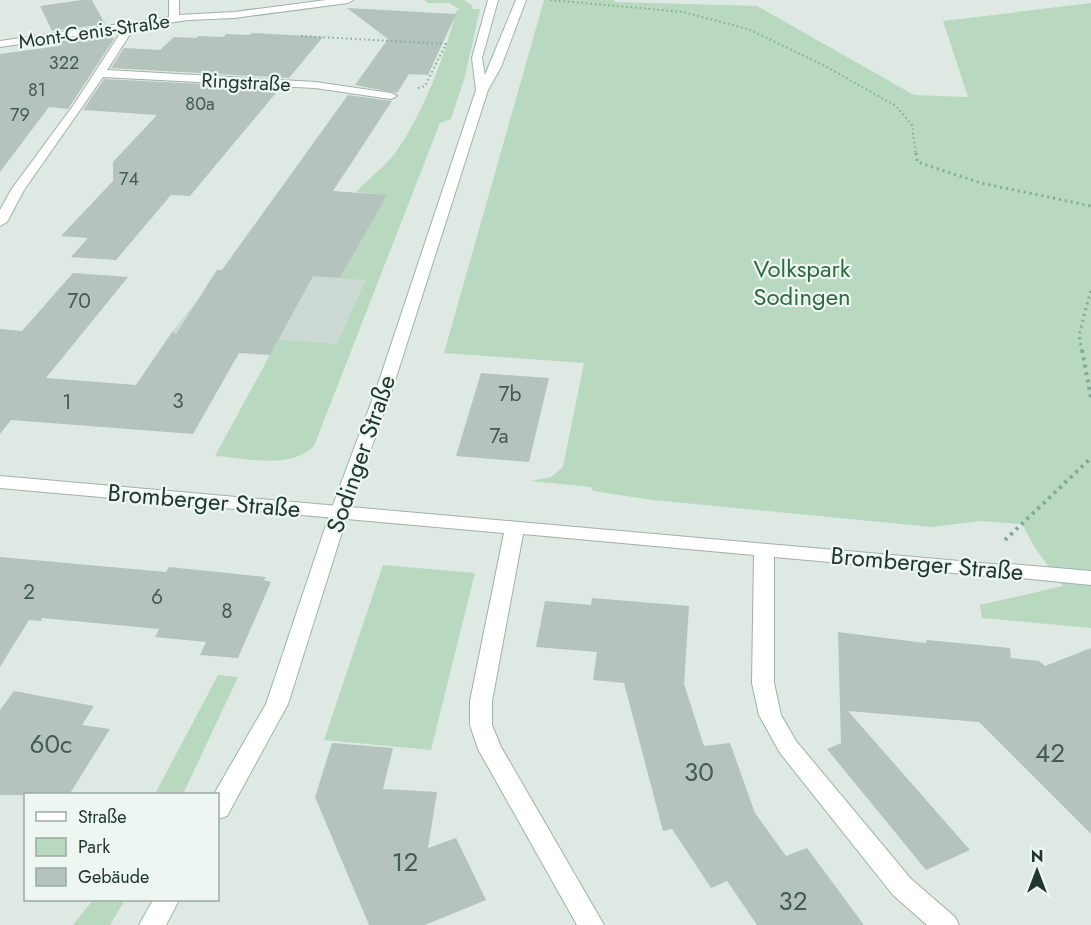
<svg xmlns="http://www.w3.org/2000/svg" width="1091" height="925" font-family="Jost,sans-serif">
<style>
.built{fill:#ccd8d2}
.green{fill:#b8d9bf}
.building{fill:#b4c3bc}
.lines{fill:none;stroke-linecap:round;stroke-linejoin:round}
.lane-casing{stroke:#a1b0aa;stroke-width:2}
.street-casing{stroke:#a1b0aa;stroke-width:2}
.secondary-casing{stroke:#9eb4ab;stroke-width:2}
.path-far2{stroke:#80ab9b;stroke-width:2;stroke-dasharray:1.5 3;stroke-linecap:butt}
.path-far1{stroke:#80ab9b;stroke-width:3;stroke-dasharray:2 4;stroke-linecap:butt}
.path{stroke:#80ab9b;stroke-width:4;stroke-dasharray:3 4.5;stroke-linecap:butt}
.lane{fill:#fff;fill-rule:evenodd}
.street{fill:#fff;fill-rule:evenodd}
.secondary{fill:#fff;fill-rule:evenodd}
.labels{text-anchor:middle;stroke-width:4.5;stroke-linejoin:round;paint-order:stroke}
.far-number-label{font-size:18px;fill:#455a53}
.far-street-label{font-size:20px;fill:#203730;stroke:#eef6f1}
.number-label{font-size:21px;fill:#455a53}
.park-label{font-size:24px;fill:#2d6b42;stroke:#eef6f1}
.street-label{font-size:24px;fill:#203730;stroke:#eef6f1}
.near-number-label{font-size:26px;fill:#455a53}
</style>
<rect width="100%" height="100%" fill="#dee9e3"/>
<path class="built" d="M281,188l106,7 -47,82 25,2 -28,66 -165,-13 36,-45 -2,-1 11,-16h5z"/>
<path class="green" d="M425,0h39l8,5 1,4h7l-15,67 -14,43 -11,4 -126,323c-24,24 -68,12 -99,10l63,-116 59,4 28,-64 -25,-2 46,-83 -30,-3c12,-13 29,-25 40,-40 27,-39 49,-95 60,-141l3,-2 -10,-6h-21z
M544,0h69l3,2 141,4 157,89 54,2 -25,-76 148,-18v625l-109,-10 -2,-13 83,-19 -28,-38 -13,-24 -41,-3 -49,6 -279,-27 -60,-9 -2,-4 -60,-6 20,-4 12,-10 21,-104 -140,-10z
M383,565l92,8 -44,177 -107,-10z
M218,675l20,2 -55,117h-28z
M93,900h32l-15,25h-37z"/>
<path class="building" d="M82,0h10l13,24 -53,7 -12,-25z
M347,8l109,6 -28,61 -19,-1 -12,19 -42,-8 33,-46z
M110,33l4,6 -46,70 -19,-2 -49,65v-118l59,-8 -2,-5z
M252,33l71,4 -34,41 -178,-10 13,-20 36,2 14,-13 22,1 3,-2 25,1 2,-3 24,1z
M104,79l176,9 -90,108 -19,-1 -55,65 -45,-3 17,-19 -27,-2 52,-55v-19l44,-47 -74,-5z
M348,95l44,6 -59,90 54,4 -47,83 -27,-2 -43,79 -31,-2 -46,81 -182,-14 -11,14v-105l22,2 51,-58 55,4 -82,101 90,7 36,-53 5,1 40,-63h5z
M481,373l68,5 -20,84 -73,-6z
M0,557l166,15 3,-5 97,10 -2,3 7,2 -33,76 -38,-3 6,-13 -51,-5 4,-8 -117,-11 -1,3 -12,-1 -29,47z
M592,598l97,8 -5,78 20,62 26,-3 25,70 31,43 21,-8 57,77h-107l-30,-44 -16,7 -39,-59 -9,2 -39,-148 -31,-3 4,-28 -61,-5 9,-46 46,4z
M838,632l87,11 2,-3 83,8 1,10 28,3 6,5 46,-18v186l-112,-112 -131,-11 122,139 -44,20 -99,-121 14,-6z
M14,691l80,15 -12,19 28,4 -41,66h-69v-85z
M332,743l61,5 -10,41 54,3 -9,56 28,-10 30,62 -61,25h-56l-54,-128z"/>
<g class="lines">
<defs>
<path id="lane" d="M1009,564l82,7v14l-89,-9 -3,-5 3,-5z"/>
<path id="street" d="M169,0h10v15l55,-3 92,-12h27l-5,3 -114,15 -46,2 -54,8 -27,42 208,12 76,11 6,3 -6,3 -76,-11 -212,-11 -79,113 -17,32 -7,4v-16l11,-20 64,-87 48,-74 -123,18v-6l169,-24z
M0,476l1016,90 3,5 -3,5 -7,2 -235,-21v126l7,32 15,26 115,138 44,38 4,8h-32l-34,-30 -113,-142 -21,-38 -7,-32 2,-128 -231,-21 -31,167v24l9,22 103,178h-27l-99,-176 -8,-24v-24l34,-168 -504,-45z"/>
<path id="secondary" d="M488,0h10l-16,58 3,17 31,-75h10l-25,67 -13,23 -95,297 -45,126 -60,191 -61,112 -9,3v-25h-4l52,-90 64,-191 47,-126 99,-297 -4,-32z
M153,900h26l-13,25h-27z"/>
</defs>
<use href="#lane" class="lane-casing"/>
<use href="#street" class="street-casing"/>
<use href="#secondary" class="secondary-casing"/>
<path class="path-far2" d="M550,0l133,12 65,17 77,37 71,40 16,19 4,30
M301,36l145,8 -21,42 -7,2"/>
<path class="path-far1" d="M916,153l1,9 64,21 110,23
M1082,351l-3,-16 12,-46"/>
<path class="path" d="M1082,350l9,48
M1005,540l86,-82"/>
<use href="#lane" class="lane"/>
<use href="#street" class="street"/>
<use href="#secondary" class="secondary"/>
</g>
<g class="labels">
<g class="far-number-label">
<text x="64" y="69">322</text>
<text x="37" y="96">81</text>
<text x="200" y="110">80a</text>
<text x="20" y="121">79</text>
<text x="129" y="185">74</text>
</g>
<g class="far-street-label">
<text transform="translate(94 31) rotate(-8)" y="7">Mont-Cenis-Straße</text>
<text transform="translate(246 82) rotate(3)" y="7">Ringstraße</text>
</g>
<g class="number-label">
<text x="79" y="308">70</text>
<text x="510" y="401">7b</text>
<text x="178" y="408">3</text>
<text x="67" y="409">1</text>
<text x="499" y="443">7a</text>
<text x="29" y="599">2</text>
<text x="157" y="604">6</text>
<text x="227" y="618">8</text>
</g>
<g class="park-label">
<text x="802" y="277">Volkspark<tspan x="802" dy="28">Sodingen</tspan></text>
</g>
<g class="street-label">
<text transform="translate(361 454) rotate(-71)" y="8">Sodinger Straße</text>
<text transform="translate(204 501) rotate(5)" y="8">Bromberger Straße</text>
<text transform="translate(927 564) rotate(5)" y="8">Bromberger Straße</text>
</g>
<g class="near-number-label">
<text x="51" y="753">60c</text>
<text x="1050" y="762">42</text>
<text x="699" y="781">30</text>
<text x="405" y="871">12</text>
<text x="793" y="910">32</text>
</g>
</g>
<rect x="24" y="793" width="195" height="108" fill="#eef6f1" stroke="#9caaa4" stroke-width="1.5"/>
<rect x="36" y="812" width="30" height="9" fill="#ffffff" stroke="#9caaa4" stroke-width="1.5"/>
<text x="78" y="823" font-size="18" fill="#203730">Straße</text>
<rect x="36" y="838" width="30" height="18" fill="#b8d9bf" stroke="#9caaa4" stroke-width="1.5"/>
<text x="78" y="853" font-size="18" fill="#203730">Park</text>
<rect x="36" y="868" width="30" height="18" fill="#b4c3bc" stroke="#9caaa4" stroke-width="1.5"/>
<text x="78" y="883" font-size="18" fill="#203730">Gebäude</text>
<g transform="translate(1037 871)" stroke="#eef6f1" stroke-width="4.5" paint-order="stroke">
<path d="M0-4.5L10 22L0 15L-10 22Z" fill="#203730"/>
<text y="-9" font-size="16" font-weight="bold" text-anchor="middle" fill="#203730">N</text>
</g>
</svg>
